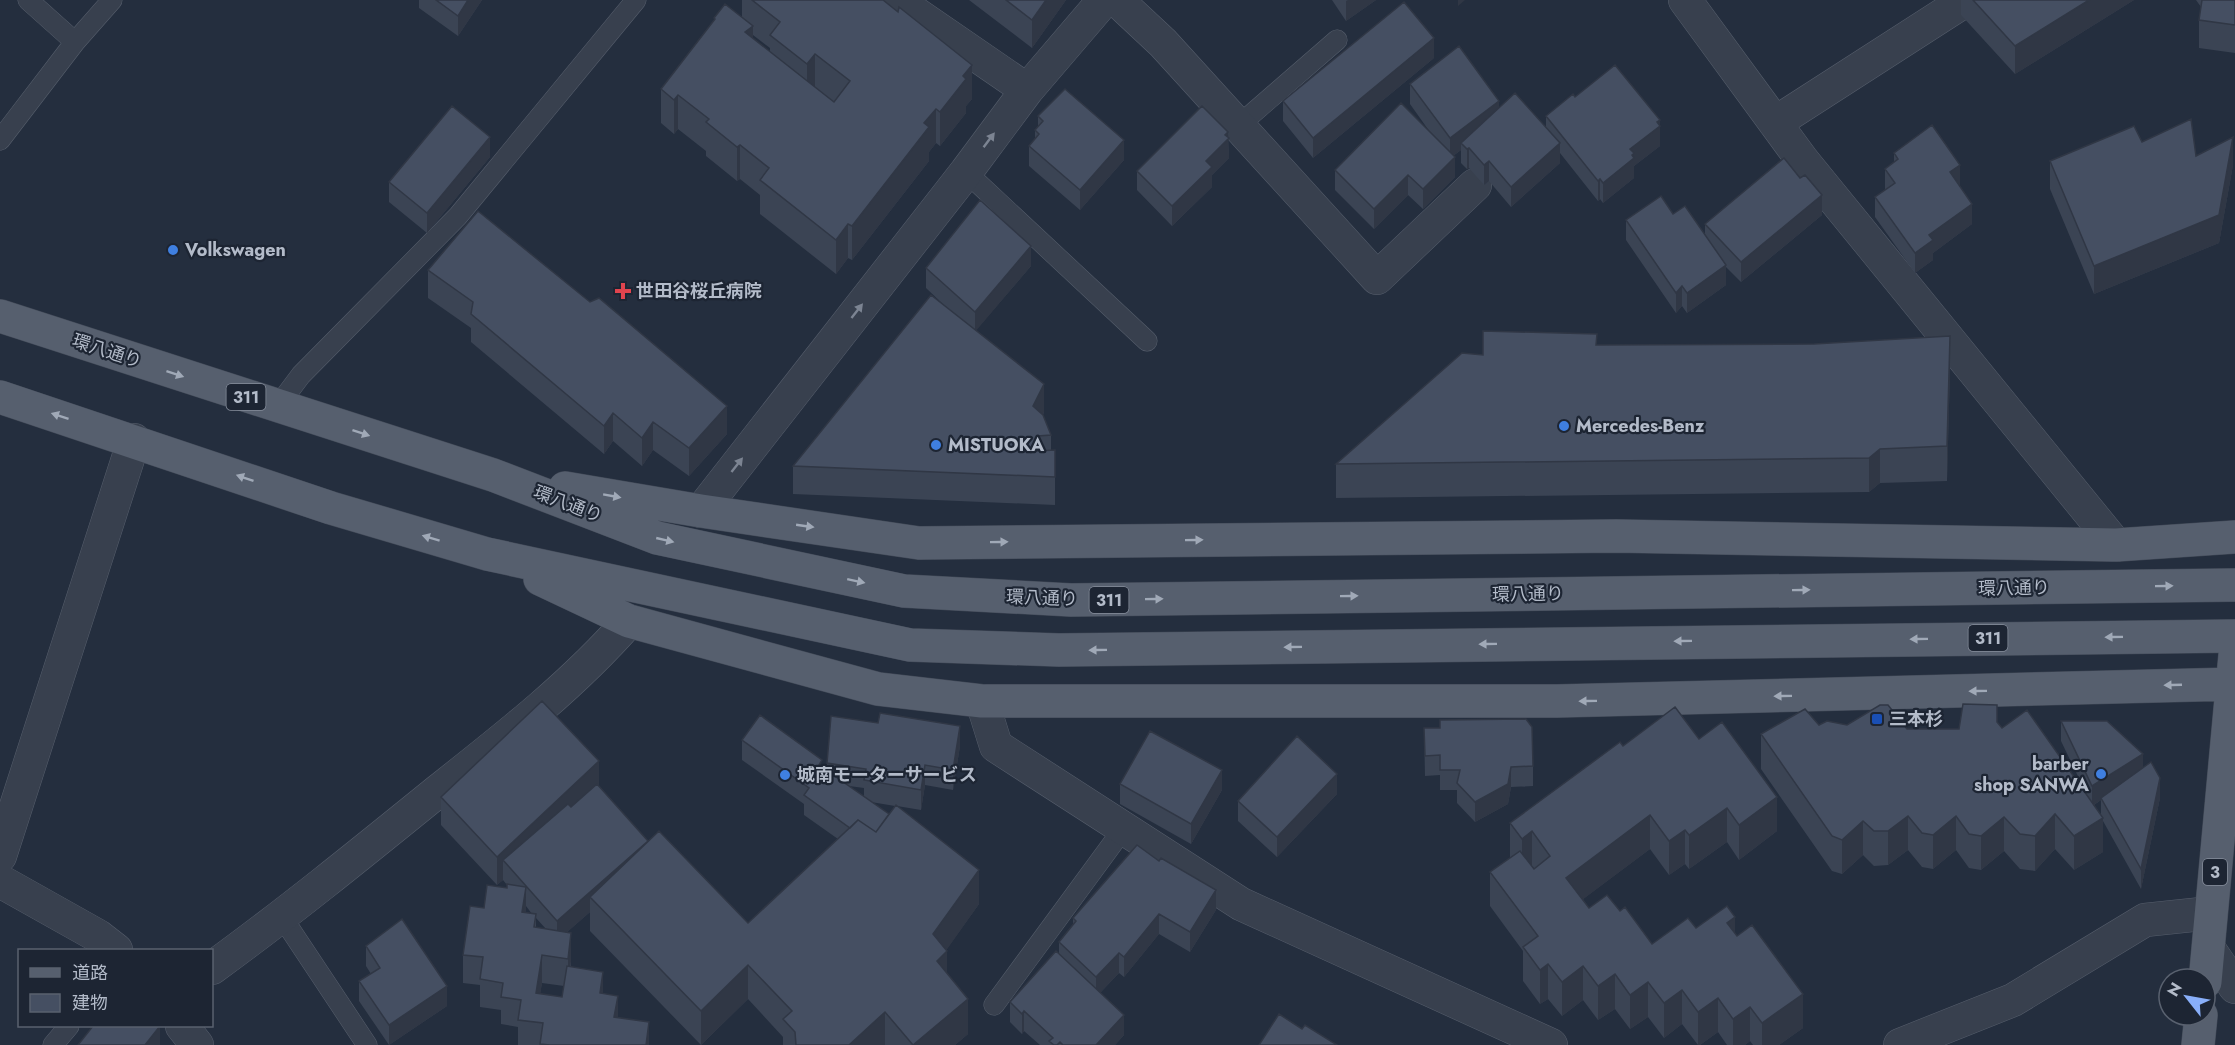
<svg xmlns="http://www.w3.org/2000/svg" width="2235" height="1045" font-family="Jost,'Noto Sans JP',sans-serif">
<style>
.lines{fill:none;stroke-linecap:round;stroke-linejoin:round}
.service-casing{stroke:#565e6c;stroke-width:21}
.minor-casing{stroke:#565e6c;stroke-width:34}
.primary-casing{stroke:#414957;stroke-width:34}
.service{stroke:#38404e;stroke-width:20}
.minor{stroke:#38404e;stroke-width:33}
.primary{stroke:#565f6e;stroke-width:33}
.wall{fill:#3b4454;fill-rule:evenodd}
.shaded-wall{fill:#303745}
.building{fill:#454f62;stroke:#303745;stroke-width:1.5}
.oneway{fill:#7c8492}
.oneway2{fill:#a0a9b7}
.shop-dot{fill:#3f7fe0;stroke:#1d2533;stroke-width:2}
.health-dot{fill:#e0444e;stroke:#1d2533;stroke-width:2}
.transit-dot{fill:#1a4fb4;stroke:#1d2533;stroke-width:2}
.labels{text-anchor:middle;stroke-width:4.5;stroke-linejoin:round;paint-order:stroke}
.shield{fill:#1d2533;stroke:#868e9c;stroke-width:1.5}
.shield-label{font-size:16px;font-weight:bold;fill:#b3bbc9}
.poi-label{font-size:18px;font-weight:bold;fill:#b3bbc9;stroke:#1d2533;text-anchor:start}
.street-label{font-size:18px;fill:#b3bbc9;stroke:#1d2533}
</style>
<rect width="100%" height="100%" fill="#242e3e"/>
<g class="lines">
<defs>
<path id="service" d="M28,0l47,42
M1238,126l99,-86
M0,140l75,-98 37,-42
M966,172l181,169
M277,407l24,-32 157,-159 178,-216
M282,917l85,128
M994,1005l130,-177
M53,1045l16,-19"/>
<path id="minor" d="M896,0l131,90
M1117,0l46,43 214,235 98,-93
M1685,0l118,161 313,384
M1775,123l191,-123
M701,511l265,-339 61,-82 77,-90
M982,701l14,45 245,158 310,141
M0,856l134,-416
M0,881l98,55 18,14
M2209,949l26,38
M212,968c77,-56 152,-117 226,-177 67,-53 135,-106 191,-170
M182,1026l15,19
M1900,1045l113,-45 132,-80 66,-7"/>
<path id="primary" d="M0,316l493,159 164,63 247,53 167,9 1164,-15
M0,397l331,111 156,46 423,91 149,5 1176,-14
M565,488l136,23 218,32 697,-7 500,9 119,-8
M540,579l89,42 249,68 104,12h575l678,-17
M2205,982l30,-327
M2198,1045l3,-30"/>
</defs>
<use href="#service" class="service-casing"/>
<use href="#minor" class="minor-casing"/>
<use href="#primary" class="primary-casing"/>
<use href="#service" class="service"/>
<use href="#minor" class="minor"/>
<use href="#primary" class="primary"/>
</g>
<path class="wall" d="M419,0h63l-24,36 -39,-28z
M742,0h141l89,99 -6,7v7l-26,33 -4,-3 -7,9v9l-77,99 -4,-2 -12,16 -76,-60v-19l-20,-16 -3,2 -31,-25v-5l-28,-22 -4,5 -13,-11v-34l53,-67v-4h28zM753,35l17,13v4l-17,-14z
M969,0h97l-34,48z
M1332,0h44l-30,21z
M1961,0h173l-119,74 -54,-59z
M2196,0h39v53l-36,-5v-28l2,-13z
M1434,58l-121,100 -30,-37v-20z
M1410,84l89,23 47,20v-11l29,-19 85,23v26l-26,20v12l-31,25 -3,-4 -2,2 -38,-48v10l-49,44 -22,-26 -5,4 -15,-17 -2,1 -6,-6v-13l-8,6 2,21 -32,32 -15,-14 -34,34 -39,-39v-20l97,-35 -22,-31z
M1038,116l86,44 -44,50 -51,-44v-20l6,-7v-9l3,-3z
M1228,137l1,21 -17,17v12l-40,39 -35,-36v-19z
M2142,142l54,14 37,9 -14,78 -125,51 -44,-105v-28z
M1894,153l66,32 -1,1 13,38 -39,29v7l-18,13 -40,-56v-20l11,-7 -1,-1v-20l9,-7z
M490,157l-63,76 -38,-31v-20z
M1673,214l32,20v-10l117,-9 -81,67 -15,-15v18l-39,28 -5,-7 -6,7 -50,-73v-20z
M1031,266l-55,64 68,82 -1,3 8,20v15h4v55l-262,-11v-28l153,-159 -20,-19v-20z
M428,270l299,164 -38,42 -36,-26 -11,16 -29,-25 -9,13 -133,-112v-14l-43,-30z
M1597,345l353,25 -3,111 -67,2 -11,9 -533,6v-34l147,-109z
M2061,721l82,47 17,30 -19,91 -38,-68v31l-29,18 -19,-21 -20,22 -15,-2 -16,-18 -23,19 -12,-2 -13,-18 -23,19 -11,-2 -14,-17 -20,15 -14,1 -11,-11 -21,19 -10,-3 -71,-102v-35l58,-9h28l60,4h52l38,-7 5,6 85,67 -26,-54zM2101,800v16l-7,-11z
M1424,728l109,38v20l-22,1 -3,17 -33,18 -18,-19v-13h-17v-15l-15,1z
M1699,739l78,92 -38,29 -12,-18 -38,27 -4,-5 -16,11 -19,-26 -67,50 6,9 31,3 32,33 44,-16 39,6 68,94 -24,17h-26l-3,-4 -5,4h-18l-9,-13 -18,13h-2l-16,-21 -18,14 -16,-21 -18,12 -15,-20 -17,11 -15,-20 -21,16 -14,-17 -8,5 -17,-23v-30l-33,-45v-34l20,-14v-35l113,-77z
M742,740l80,27 5,3v-7l133,-17 -7,44 -28,-5 -4,25 -24,-4 82,98 -33,46 1,23 21,61 -13,11h-172v-8l-35,-38 -47,46 -111,-114v-19l-23,20 4,29v6l32,27 15,24 31,27h-131v-18l-17,-3v-14l-21,-3v-22l-17,-2v-28l21,-47 23,-20v-3l-4,-5 -6,5 -56,-60v-28l158,-11 49,55 100,82 90,-84 -34,-24v-11l-62,-44zM849,786l15,2v9zM871,802l24,4 -6,8zM526,906l6,8 -6,-2zM536,918l10,11 -10,-1zM542,983l22,3 -2,11 -22,-3z
M1120,784l102,6 -31,54 -71,-40z
M1337,794l-60,63 -39,-36v-20z
M1216,910l-26,42 -31,-18 -35,43 -5,-4 -19,20 24,42 -9,10h-75l-16,-14 -2,3 -12,-12v-20l49,-49v-11l14,-17v-7z
M366,946l81,60 -58,39 -30,-44v-20l12,-7 -5,-8z"/>
<path class="shaded-wall" d="M468,0h14l-24,36v-20z
M1046,0h20l-34,48v-28z
M1348,0h28l-30,21v-20z
M1458,0h7l-7,6z
M2089,0h45l-119,74v-28z
M753,26v34l-8,-28z
M1434,38v20l-121,100v-20z
M815,54v34l-8,11v-35z
M972,65v34l-6,7v7l-26,33v-34l23,-36z
M678,95v34l-4,5v-34z
M1499,101v20l-38,22v7l-11,8v-20z
M936,109v34l-7,9v9l-77,99v-34l72,-103z
M1660,120v26l-26,20v12l-31,25v-20l27,-34z
M1228,132l1,26 -17,17v12l-40,39v-20z
M490,137v20l-63,76v-20z
M2233,137v28l-14,78 -125,51v-28z
M1124,140v20l-44,50v-20z
M1560,143v20l-49,44v-20z
M740,145v34l-3,2v-34z
M1469,148v20l-2,1v-20z
M1455,157v20l-32,32v-20z
M1489,161v20l-5,4v-20z
M1960,165v20l-10,7v-20z
M1408,175v20l-34,34v-20z
M1600,179v20l-2,2v-20z
M1822,195v20l-81,67v-20z
M1972,204v20l-39,29v7l-18,13v-20l14,-18z
M848,224v34l-12,16v-34z
M1031,246v20l-56,66v-20z
M1726,265v20l-39,28v-20z
M1682,286v20l-6,7v-20z
M1950,336v34l-3,111v-35z
M1044,384v28l-11,22v-28z
M727,406v28l-38,42v-28z
M613,413v28l-9,13v-28z
M653,422v28l-11,16v-28z
M1880,449v34l-11,9v-34z
M960,726v20l-7,44v-20z
M2143,754v20l-42,24v2l-9,6v-20z
M599,761v28l-96,71v20l-6,5v-28z
M925,765v20l-4,25v-20z
M1511,767v20l-3,17 -33,18v-20z
M1222,770v20l-31,54v-20z
M1337,774v20l-60,63v-20z
M2160,778v20l-19,91v-20z
M1777,797v34l-38,29v-35z
M1727,808v34l-38,27v-34z
M2055,814v35l-20,22v-35z
M1650,815v34l-84,63v-34z
M1908,816v34l-20,15v-34z
M1956,816v34l-23,19v-34z
M2004,817v34l-23,19v-34z
M2103,818v34l-29,18v-34z
M1863,821v34l-21,19v-34z
M1685,830v34l-16,11v-34z
M1532,831v34l-10,8v-34z
M648,841l-58,56v15l-33,29v-20z
M979,870v34l-36,51 4,-4v35l-10,9 -4,-61z
M526,887v28l-4,-3z
M1216,890v20l-26,42v-20z
M1159,914v20l-35,43v-20z
M1735,917v34l-8,-28z
M571,933v28l-3,26v-28z
M1119,953v20l-23,24v-20z
M542,955v28l-6,38v-28z
M1548,964v35l-8,5v-34z
M748,965v34l-47,46v-34z
M1583,966v34l-21,16v-34z
M603,972v28l-3,-7z
M1615,974v35l-17,11v-34z
M1648,982v35l-18,12v-34z
M447,986v20l-58,39v-20z
M1682,990v34l-18,14v-35z
M1803,994v34l-24,17h-17v-22z
M618,996v28l-4,-7z
M1718,998v34l-18,13h-2v-33z
M968,999v35l-13,11h-42z
M1750,1007v34l-5,4h-12v-26z
M1024,1011v20l-2,3v-20z
M885,1012v33h-36z
M1124,1015v20l-9,10h-19z
M649,1022v23h-3z
M160,1026v19h-15z"/>
<path class="building" d="M436,0h32l-10,16z
M752,0h131l15,12 1,-5 73,58 -9,11 3,3 -26,33 -4,-3 -12,14 5,4 -77,99 -4,-2 -12,16 -76,-60 9,-12 -29,-23 -3,2 -31,-25 3,-3 -31,-24 -4,5 -13,-11 54,-70 -1,-1 11,-14 28,22 -8,6 89,70 16,-21 -35,-27 -8,10 -37,-29 10,-13z
M1006,0h40l-14,20z
M1973,0h116l-74,46z
M2202,0h33v25l-36,-5z
M1404,2l30,36 -121,100 -30,-37z
M1459,46l40,55 -49,37 -40,-54z
M1615,65l45,55 -3,2 3,4 -30,23 4,4 -2,2 2,3 -31,25 -3,-4 -2,2 -52,-65 27,-22 2,3z
M1065,89l59,51 -44,50 -51,-44 10,-12 -4,-4 8,-9 -5,-5z
M1515,93l45,50 -49,44 -22,-26 -5,4 -15,-17 -2,1 -6,-6z
M1401,103l54,54 -32,32 -15,-14 -34,34 -39,-39z
M452,106l38,31 -63,76 -38,-31z
M1202,106l26,26 -3,3 4,3 -23,23 6,6 -40,39 -35,-35z
M2191,119l5,37 37,-19 -14,78 -125,51 -44,-105 84,-35 8,16z
M1932,125l28,40 -10,7 22,32 -43,31 4,5 -18,13 -40,-56 20,-14 -10,-14 13,-10 -4,-6z
M1784,158l16,20 5,-3 17,20 -81,67 -36,-38z
M1661,196l12,18 12,-8 41,59 -39,28 -5,-7 -6,7 -50,-73z
M980,200l51,46 -56,66 -49,-44z
M478,211l112,91 9,-4 128,108 -38,42 -36,-26 -11,16 -29,-25 -9,13 -133,-112 2,-12 -45,-32z
M931,295l113,89 -11,22 10,9 8,20 -13,1 -2,15 19,-1v27l-262,-11z
M1483,331l114,3 -1,11 218,-1 136,-8 -3,110 -67,3 -11,9 -533,6 126,-111 21,2z
M542,701l57,60 -102,96 -56,-60z
M1963,704l34,1v17l5,6 25,-18 76,108 -29,18 -19,-22 -20,22 -15,-2 -16,-17 -23,19 -12,-2 -13,-18 -23,19 -11,-2 -14,-17 -20,15h-14l-11,-10 -21,19 -10,-4 -71,-102 44,-25 14,16 8,-4 20,4 33,-20h8l19,24h52z
M1675,707l24,32 23,-17 55,75 -38,28 -12,-17 -38,27 -4,-5 -16,11 -19,-26 -84,63 23,30 18,-13 13,16 5,-4 27,37 36,-26 8,10 31,-22 8,11 -8,6 10,13 15,-11 51,69 -41,29 -12,-16 -17,12 -15,-21 -20,14 -16,-22 -18,13 -16,-21 -18,13 -15,-21 -17,12 -15,-20 -21,16 -14,-18 -8,6 -17,-23 15,-11 -48,-64 30,-21 14,18 16,-13 -18,-25 -10,8 -12,-16 110,-81 3,4z
M880,713l80,13 -7,44 -28,-5 -4,25 -57,-10 2,-11 -39,-6 4,-47 47,7z
M760,715l62,45 -3,5 70,49 -13,18 -18,-12 -8,8 -46,-33 5,-7 -67,-48z
M1526,719l6,8 1,39 -22,1 -3,17 -33,18 -18,-19 3,-13h-20v-15l-15,1 -1,-28h16v-8z
M2061,721h46l36,33 -51,32z
M1150,731l72,39 -31,54 -71,-40z
M1297,736l40,38 -60,63 -39,-36z
M2151,762l9,16 -19,91 -40,-71z
M597,784l51,57 -91,80 -54,-61 65,-56 3,3z
M896,805l83,65 -46,64 14,17 -10,10 31,38 -55,46 -28,-33 -36,33h-53l-1,-13 -12,-13 9,-8 -44,-46 -47,46 -111,-114 69,-66 89,92 110,-103 18,12z
M1137,845l22,16 2,-3 55,32 -26,42 -31,-18 -35,43 -5,-4 -23,24 -37,-35 17,-21 -3,-3z
M507,884l19,3 -4,25 14,2 -2,13 37,6 -3,26 -26,-4 -6,38 26,4 5,-31 36,6 -3,21 18,3 -4,21 35,5 -3,23h-96l-10,-1 3,-21 -25,-3 3,-20 -20,-3 2,-14 -23,-4 3,-22 -20,-2 7,-49 14,2 3,-23 20,3z
M402,919l45,67 -58,39 -30,-44 21,-13 -14,-22z
M1056,951l68,64 -28,30h-33l-3,-3 -3,3h-3l-5,-4 4,-3 -29,-27 -2,3 -12,-12z
M1279,1014l23,15 3,-4 32,20h-78z
M93,1026h67l-15,19h-67z"/>
<defs><path id="oneway-solid" d="M-6-.8H1V-3.2L6.5 0L1 3.2V.8H-6Z" transform="scale(1.5)"/></defs>
<g class="oneway">
<use href="#oneway-solid" transform="translate(989 140) rotate(-53)"/>
<use href="#oneway-solid" transform="translate(857 311) rotate(-52)"/>
<use href="#oneway-solid" transform="translate(737 465) rotate(-52)"/>
</g>
<g class="oneway2">
<use href="#oneway-solid" transform="translate(175 374) rotate(18)"/>
<use href="#oneway-solid" transform="translate(60 416) rotate(-162)"/>
<use href="#oneway-solid" transform="translate(361 433) rotate(18)"/>
<use href="#oneway-solid" transform="translate(245 478) rotate(-161)"/>
<use href="#oneway-solid" transform="translate(612 496) rotate(10)"/>
<use href="#oneway-solid" transform="translate(805 526) rotate(8)"/>
<use href="#oneway-solid" transform="translate(431 538) rotate(-163)"/>
<use href="#oneway-solid" transform="translate(665 540) rotate(13)"/>
<use href="#oneway-solid" transform="translate(1194 540) rotate(-1)"/>
<use href="#oneway-solid" transform="translate(999 542) rotate(-1)"/>
<use href="#oneway-solid" transform="translate(856 581) rotate(12)"/>
<use href="#oneway-solid" transform="translate(2164 586) rotate(-1)"/>
<use href="#oneway-solid" transform="translate(1801 590) rotate(-1)"/>
<use href="#oneway-solid" transform="translate(1349 596) rotate(-1)"/>
<use href="#oneway-solid" transform="translate(1154 599) rotate(-1)"/>
<use href="#oneway-solid" transform="translate(2114 637) rotate(179)"/>
<use href="#oneway-solid" transform="translate(1919 639) rotate(179)"/>
<use href="#oneway-solid" transform="translate(1683 641) rotate(179)"/>
<use href="#oneway-solid" transform="translate(1488 644) rotate(179)"/>
<use href="#oneway-solid" transform="translate(1293 647) rotate(179)"/>
<use href="#oneway-solid" transform="translate(1098 650) rotate(179)"/>
<use href="#oneway-solid" transform="translate(2173 685) rotate(178)"/>
<use href="#oneway-solid" transform="translate(1978 691) rotate(179)"/>
<use href="#oneway-solid" transform="translate(1783 696) rotate(179)"/>
<use href="#oneway-solid" transform="translate(1588 701) rotate(179)"/>
</g>
<g class="shop-dot">
<circle cx="173" cy="250" r="6"/>
<circle cx="1564" cy="426" r="6"/>
<circle cx="936" cy="445" r="6"/>
<circle cx="2101" cy="774" r="6"/>
<circle cx="785" cy="775" r="6"/>
</g>
<path class="health-dot" d="M620 282h6v6h6v6h-6v6h-6v-6h-6v-6h6z"/>
<rect class="transit-dot" x="1871" y="713" width="12" height="12" rx="3"/>
<g class="labels">
<g class="shield">
<rect x="226.5" y="384" width="39" height="26" rx="4.5"/>
<rect x="1089.5" y="587" width="39" height="26" rx="4.5"/>
<rect x="1968.5" y="625" width="39" height="26" rx="4.5"/>
<rect x="2203" y="859" width="24" height="26" rx="4.5"/>
</g>
<g class="shield-label">
<text x="246" y="403">311</text>
<text x="1109" y="606">311</text>
<text x="1988" y="644">311</text>
<text x="2215" y="878">3</text>
</g>
<g class="poi-label">
<text x="185" y="256">Volkswagen</text>
<text x="636" y="297">世田谷桜丘病院</text>
<text x="1576" y="432">Mercedes-Benz</text>
<text x="948" y="451">MISTUOKA</text>
<text x="1889" y="725">三本杉</text>
<text x="2089" y="770" text-anchor="end">barber<tspan x="2089" dy="21">shop SANWA</tspan></text>
<text x="797" y="781">城南モーターサービス</text>
</g>
<g class="street-label">
<text transform="translate(107 351) rotate(18)" y="6">環八通り</text>
<text transform="translate(568 504) rotate(21)" y="6">環八通り</text>
<text transform="translate(2014 588) rotate(-1)" y="6">環八通り</text>
<text transform="translate(1528 594) rotate(-1)" y="6">環八通り</text>
<text transform="translate(1042 598) rotate(2)" y="6">環八通り</text>
</g>
</g>
<rect x="18" y="949" width="195" height="78" fill="#1d2533" stroke="#59616f" stroke-width="1.5"/>
<rect x="30" y="968" width="30" height="9" fill="#565f6e" stroke="#59616f" stroke-width="1.5"/>
<text x="72" y="979" font-size="18" fill="#b3bbc9">道路</text>
<rect x="30" y="994" width="30" height="18" fill="#454f62" stroke="#59616f" stroke-width="1.5"/>
<text x="72" y="1009" font-size="18" fill="#b3bbc9">建物</text>
<g transform="translate(2187 997) rotate(301)"><circle r="28" fill="#1d2533" stroke="#59616f" stroke-width="1.5"/>
<path d="M0-4.5L10 22L0 15L-10 22Z" fill="#89aff9"/>
<text y="-9" font-size="16" font-weight="bold" text-anchor="middle" fill="#b3bbc9">N</text>
</g>
</svg>
